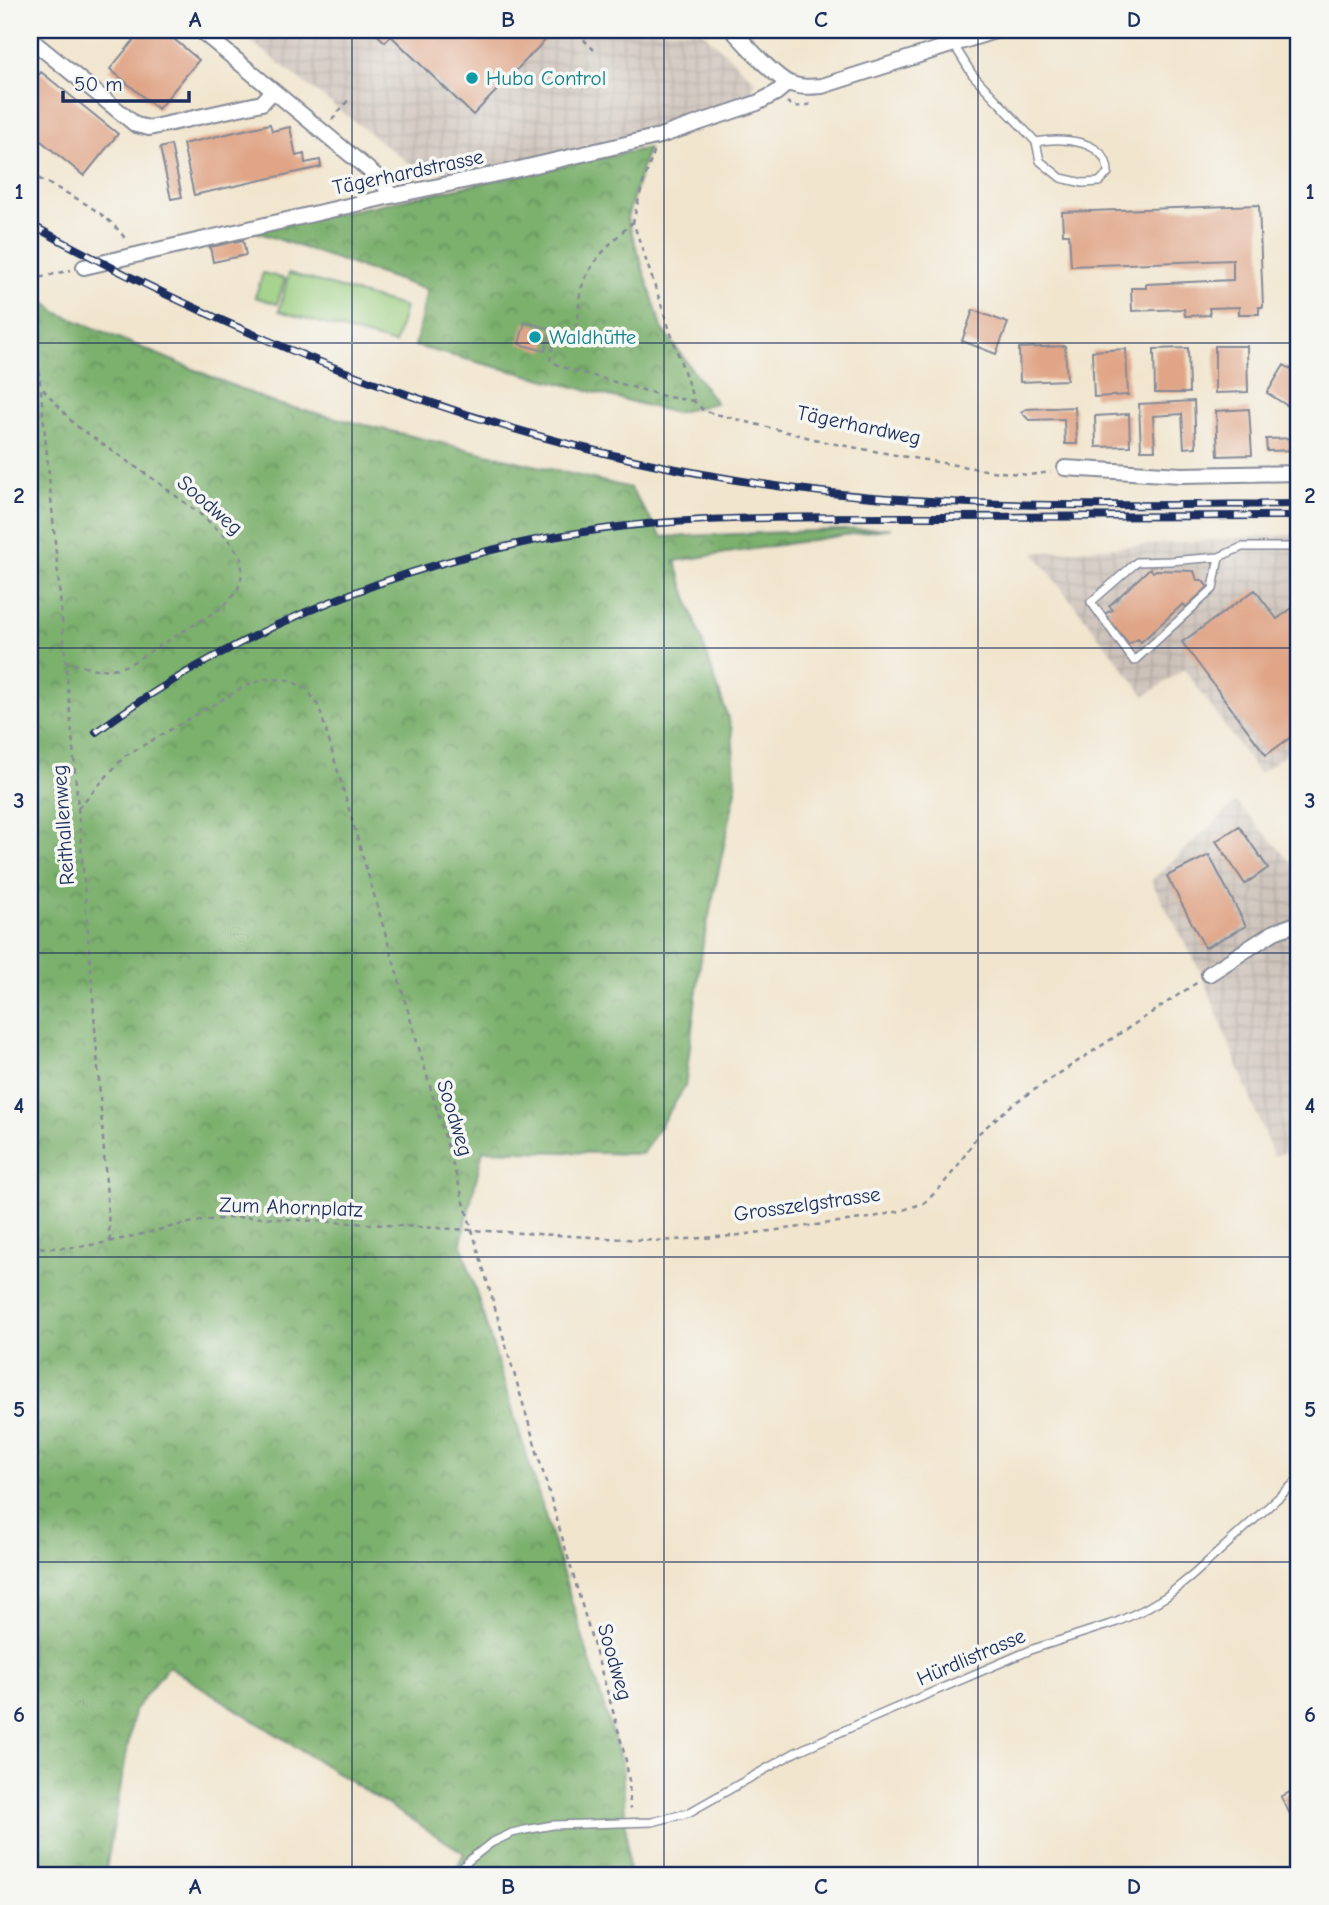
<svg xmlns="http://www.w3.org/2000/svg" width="1329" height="1905" font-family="'Comic Neue',sans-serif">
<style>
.industrial{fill:url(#industrial-grid)}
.green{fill:#9acd7e;stroke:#5a7e6e;stroke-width:2}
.forest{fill:url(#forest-crowns);stroke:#4b7066;stroke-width:2}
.building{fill:#e0a587}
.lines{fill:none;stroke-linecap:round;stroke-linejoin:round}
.service-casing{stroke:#868a96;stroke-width:10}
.minor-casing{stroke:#868a96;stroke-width:18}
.path{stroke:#868a96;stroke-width:2.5;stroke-dasharray:5 5;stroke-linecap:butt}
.service{stroke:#fff;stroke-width:7}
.minor{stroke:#fff;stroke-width:14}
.rail-casing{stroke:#1b2f5e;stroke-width:8}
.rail{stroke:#f6f6f2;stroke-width:5;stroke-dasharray:16;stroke-linecap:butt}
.grid{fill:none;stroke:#1b2f5e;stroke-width:2;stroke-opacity:0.55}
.culture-dot{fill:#0f9aa8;stroke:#f6f6f2;stroke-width:2.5}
.labels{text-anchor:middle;stroke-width:7;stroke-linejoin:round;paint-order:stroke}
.culture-label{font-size:21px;fill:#0d838f;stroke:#f6f6f2;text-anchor:start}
.street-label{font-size:21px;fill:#1b2f5e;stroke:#f6f6f2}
.neatline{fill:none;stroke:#1b2f5e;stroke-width:2.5}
.grid-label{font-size:23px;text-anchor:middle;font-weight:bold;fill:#1b2f5e}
</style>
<defs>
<pattern id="industrial-grid" width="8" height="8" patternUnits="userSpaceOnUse" patternTransform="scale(1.75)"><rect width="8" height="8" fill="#cdc2b9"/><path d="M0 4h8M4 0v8" fill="none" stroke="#afa7a1"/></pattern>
<pattern id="forest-crowns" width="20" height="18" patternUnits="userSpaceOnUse" patternTransform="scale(1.75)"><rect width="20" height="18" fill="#7bb06d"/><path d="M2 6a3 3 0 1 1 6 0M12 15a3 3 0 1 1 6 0" fill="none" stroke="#64905d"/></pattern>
</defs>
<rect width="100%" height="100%" fill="#f6f6f2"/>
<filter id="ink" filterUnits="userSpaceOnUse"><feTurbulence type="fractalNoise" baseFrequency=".0143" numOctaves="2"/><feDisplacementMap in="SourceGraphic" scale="14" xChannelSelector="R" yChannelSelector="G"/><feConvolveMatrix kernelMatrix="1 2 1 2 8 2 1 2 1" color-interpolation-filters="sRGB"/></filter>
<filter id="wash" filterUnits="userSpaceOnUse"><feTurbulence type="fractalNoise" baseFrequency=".00686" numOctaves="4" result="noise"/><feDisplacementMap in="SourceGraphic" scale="28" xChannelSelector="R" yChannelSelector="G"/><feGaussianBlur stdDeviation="1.57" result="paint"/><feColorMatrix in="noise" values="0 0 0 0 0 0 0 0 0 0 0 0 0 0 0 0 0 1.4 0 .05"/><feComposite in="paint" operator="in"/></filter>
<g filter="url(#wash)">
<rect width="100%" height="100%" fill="#f1e5cd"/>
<path class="industrial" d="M236,30h465l54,51 -3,13 -105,37 -144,34 -55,10 -41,-13z
M1299,534v210l-40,30 -75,-105 -39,27 -111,-143z
M1236,802l57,62 6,-4v289l-26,7 -74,-188 -48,-87z"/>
<path class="green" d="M263,273l22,6 -8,25 -22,-7z
M289,273l116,34 -10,37 -116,-33z"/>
<path class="forest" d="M648,148l-21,70 35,110 54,75 -41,10 -260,-67 12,-56 -173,-59z
M30,290l28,23 219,91 353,84 32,49 229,-9 -216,33 57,169 4,60 -34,158 -17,139 -43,67 -159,-4 -22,93 161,522 7,110h-176l11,-22 -296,-187 -34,45 -29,164h-75z"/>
<g id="blocks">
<path class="building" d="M142,30h21l36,30 -41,49 -48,-40z
M372,30h183l-82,85 -82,-79 -6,6z
M41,72l77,62 -34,42 -54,-44v-46z
M270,124l2,7 18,-4 6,29 8,-2 1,9 15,-3 1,7 -127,28 -11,-51z
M171,145l11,52 -11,2 -11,-51z
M1259,205l4,102h-4v7h-20v-7l-30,1 1,7 -25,1 -1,-7 -52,2 -1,-23h15v-4l87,-4v-20l-162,6 -2,-32h-6l-1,-22z
M243,240l3,15 -33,7 -3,-15z
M973,310l35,13 -12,31 -34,-13z
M525,322l26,7 -6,22 -26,-7z
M1065,346l2,34 -47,2 -1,-34z
M1215,346h32l1,46 -33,1z
M1188,348l1,45h-34l-1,-44z
M1126,349l2,46 -34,2 -2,-46z
M1284,365l15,9v39l-32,-20z
M1194,401l2,46 -12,1 -2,-34 -29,2 2,34h-14l-2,-46z
M1075,407l2,37h-12l-1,-25 -35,1 -8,-8 5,-3z
M1249,409l3,46 -34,1 -2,-45z
M1129,414l1,32 -34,1 -1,-31z
M1299,438v12l-32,1 -1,-12z
M1150,568l3,4 3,-2 38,1 3,9h5l6,7 -22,20 -3,-3 -42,38 -3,-3 -9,5 -25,-30 9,-4 -4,-4z
M1255,590l22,29 22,-16v128l-33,24 -84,-113z
M1239,826l29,42 -23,16 -29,-43z
M1209,855l37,71 -41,22 -38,-72z
M1299,1787v44l-18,-34z"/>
</g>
</g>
<g filter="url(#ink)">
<use href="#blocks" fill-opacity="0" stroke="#868a96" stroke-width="2"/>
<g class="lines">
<defs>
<path id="service" d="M954,45l18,29 64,68 4,19 21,17 22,5 16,-1 9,-9c0,-34 -48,-36 -72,-31
M1219,557l-6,32 -79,72 -43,-59 46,-40 33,-1 49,-4 23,-10h57
M457,1875l11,-14 23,-18 21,-10 13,-3 28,-5 99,-3 36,-9 108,-61 67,-30 170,-73 84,-27 26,-12 24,-14 26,-21 106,-96"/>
<path id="minor" d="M200,30l181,150 10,16
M732,30c13,13 41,46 57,53 11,5 22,4 33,3l176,-56
M30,39l106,86 13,3 113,-25 11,-12
M84,267l307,-71 115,-24 154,-36 97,-33 19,-10 12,-10
M1065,468l116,7 118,-2
M1209,974l65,-42 25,-9"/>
</defs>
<use href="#service" class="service-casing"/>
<use href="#minor" class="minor-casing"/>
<path class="path" d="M580,30l5,11 9,9
M1011,37l20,-7
M787,102l7,5 19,-3
M332,120l18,-22
M654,152l-12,34 -9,36 61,179 10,10 126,32 77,14 84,14 38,4 22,-3
M30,174c31,17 76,35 96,66
M633,222c-19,17 -41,38 -50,62 -5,11 -4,27 -5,39l-8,7 -15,2 -5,29 12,6 105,30 27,4
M30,280c32,320 59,641 80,963
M30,280l41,-10
M43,389l32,36 81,56 44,33 27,24 14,19 1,17 -2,9 -3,8 -14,16 -95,58c-25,8 -38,4 -63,-4
M78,808l47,-52 122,-71 20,-6 22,1 18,9 12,18 296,1011 11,43 3,20 1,28
M30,1246c50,8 100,-10 149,-21 23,-5 46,-7 69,-8l411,24 73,-5 137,-18 31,-7 24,-8 15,-14 18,-22 22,-34 34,-29 185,-122"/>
<use href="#service" class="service"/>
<use href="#minor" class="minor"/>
<defs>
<path id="rail" d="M30,224c244,135 514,236 792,268 158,18 318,13 477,12
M96,732c132,-97 285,-161 445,-193 35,-6 70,-12 106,-15 96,-8 192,-7 288,-7 122,0 243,-1 364,-1"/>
</defs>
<use href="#rail" class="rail-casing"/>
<use href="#rail" class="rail"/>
</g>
</g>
<path class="grid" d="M352,30v1845M664,30v1845M978,30v1845M30,343h1269M30,648h1269M30,953h1269M30,1257h1269M30,1562h1269"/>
<g class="culture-dot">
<circle cx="472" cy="78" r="7"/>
<circle cx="535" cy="337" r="7"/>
</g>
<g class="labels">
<g class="culture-label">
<text x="486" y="85">Huba Control</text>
<text x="549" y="344">Waldhütte</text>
</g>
<g class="street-label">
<text transform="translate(408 172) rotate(-12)" y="7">Tägerhardstrasse</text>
<text transform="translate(859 425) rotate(12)" y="7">Tägerhardweg</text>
<text transform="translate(210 505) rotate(41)" y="7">Soodweg</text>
<text transform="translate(63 825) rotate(-94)" y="7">Reithallenweg</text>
<text transform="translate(455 1118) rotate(73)" y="7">Soodweg</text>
<text transform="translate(807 1204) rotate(-8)" y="7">Grosszelgstrasse</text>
<text transform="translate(291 1207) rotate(2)" y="7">Zum Ahornplatz</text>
<text transform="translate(971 1657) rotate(-23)" y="7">Hürdlistrasse</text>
<text transform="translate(615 1662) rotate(74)" y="7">Soodweg</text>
</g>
</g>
<rect width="1329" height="1905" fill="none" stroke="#f6f6f2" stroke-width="77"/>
<path d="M63 91v10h126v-10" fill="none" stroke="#1b2f5e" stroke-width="3.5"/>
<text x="74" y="91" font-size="21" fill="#1b2f5e" stroke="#f6f6f2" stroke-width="5" paint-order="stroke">50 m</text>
<rect x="38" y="38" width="1252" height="1829" class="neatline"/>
<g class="grid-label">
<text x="195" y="27">A</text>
<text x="508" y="27">B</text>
<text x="821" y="27">C</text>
<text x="1134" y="27">D</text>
<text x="19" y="199">1</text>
<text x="1310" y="199">1</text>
<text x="19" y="503">2</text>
<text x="1310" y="503">2</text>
<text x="19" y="808">3</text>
<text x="1310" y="808">3</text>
<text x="19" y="1113">4</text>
<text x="1310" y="1113">4</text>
<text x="19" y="1417">5</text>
<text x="1310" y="1417">5</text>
<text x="19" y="1722">6</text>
<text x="1310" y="1722">6</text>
<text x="195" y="1894">A</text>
<text x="508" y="1894">B</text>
<text x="821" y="1894">C</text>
<text x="1134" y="1894">D</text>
</g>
</svg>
